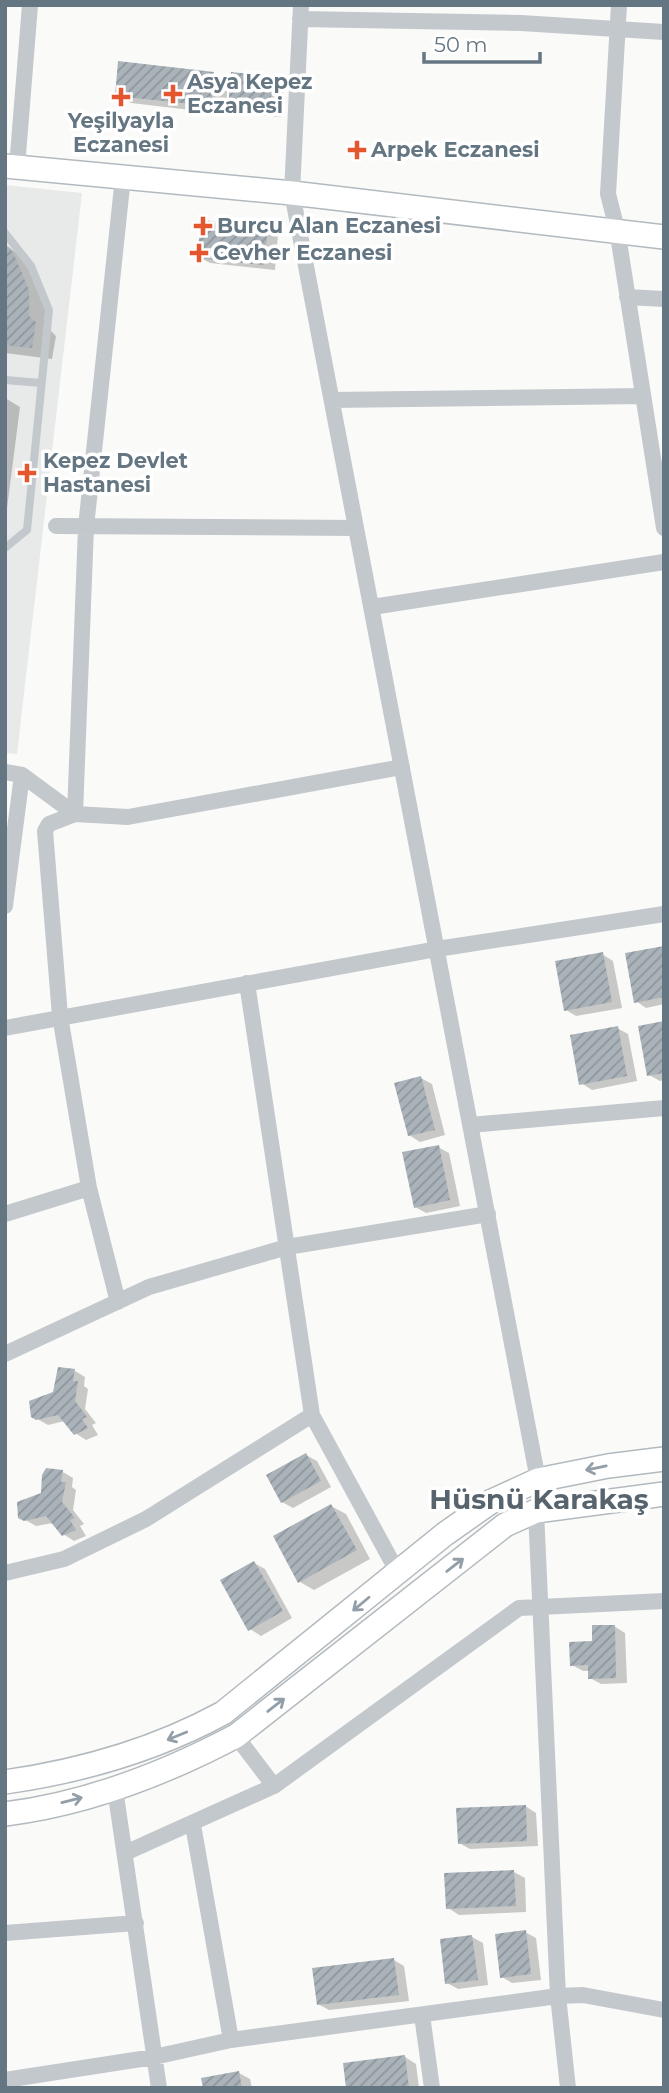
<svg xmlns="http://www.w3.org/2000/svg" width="669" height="2093" font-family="Montserrat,sans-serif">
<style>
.built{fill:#e8e9e9}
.shadow{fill:#0003}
.building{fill:url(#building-hatch)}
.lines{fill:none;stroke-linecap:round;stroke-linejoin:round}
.secondary-casing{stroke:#b3babf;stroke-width:26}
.lane{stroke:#c3c8cc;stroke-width:8}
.street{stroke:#c3c8cc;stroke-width:16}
.secondary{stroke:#fff;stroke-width:23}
.oneway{stroke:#939fa8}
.poi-dot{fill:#e4572e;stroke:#fff;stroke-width:2.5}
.labels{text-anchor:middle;stroke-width:7;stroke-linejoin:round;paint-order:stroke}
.poi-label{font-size:21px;font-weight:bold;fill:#657683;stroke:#fff;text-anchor:start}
.district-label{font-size:28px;font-weight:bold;fill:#57646e;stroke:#fff}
</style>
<defs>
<pattern id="building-hatch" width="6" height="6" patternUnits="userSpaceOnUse" patternTransform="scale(1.75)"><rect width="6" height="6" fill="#aab3b9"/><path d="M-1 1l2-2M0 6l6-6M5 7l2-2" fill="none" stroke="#8e969c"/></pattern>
</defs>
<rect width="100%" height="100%" fill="#fafaf8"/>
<path class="built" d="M5,185l77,8 -65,561 -12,-1z"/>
<path class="shadow" d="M120,63l94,11 14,8 -3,32 -94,-11 -14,-8z
M233,74l40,4 11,6 -3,33 -41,-4 -11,-6z
M268,229l10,6 -3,35 -65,-7 -11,-6z
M5,244l28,22 16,37 1,27 6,6 -4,23 -47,-6z
M5,398l15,9 -15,117z
M664,948v56l-18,4 -10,-7z
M602,954l11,7 9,47 -46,8 -10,-6z
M664,1023v57l-4,1 -11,-6z
M617,1028l11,6 9,47 -45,9 -11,-7z
M421,1078l11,6 13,51 -25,7 -11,-7z
M438,1147l11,6 11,53 -34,7 -11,-6z
M75,1371l10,6 -1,9 4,3 -3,20 11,14 -4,2 6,10 -12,5 -11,-7 -10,-12 -17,4 -16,-9z
M306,1455l11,6 14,26 -38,21 -11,-6z
M63,1472l10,6 -1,9 4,3 -3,20 11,14 -4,2 6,10 -12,5 -11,-7 -10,-11 -17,3 -16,-9z
M331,1506l15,8 24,45 -56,31 -14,-8z
M254,1563l11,6 27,49 -31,18 -11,-7z
M614,1626l11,7 2,50 -26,1 -11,-6v-7h-7l-11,-6z
M525,1806l11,7 2,33 -68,3 -11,-6z
M514,1872l11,6 1,34 -67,3 -11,-7z
M525,1932l11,6 5,42 -29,3 -10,-6z
M472,1937l11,6 5,42 -30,4 -11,-6z
M394,1960l10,6 5,35 -80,9 -11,-6z
M405,2057l11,7 3,24h-71z
M239,2073l11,6 2,9h-48z"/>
<path class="building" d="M118,61l96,11 -3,34 -96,-10z
M231,72l42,4 -3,36 -42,-4z
M201,220l67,7 -4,38 -67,-7z
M5,246l8,6 16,38v26l7,6 -4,26 -27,-3z
M664,946v51l-30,6 -9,-50z
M603,952l9,50 -48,9 -9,-50z
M664,1021v52l-17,3 -9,-50z
M618,1026l9,50 -48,9 -9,-50z
M421,1076l14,54 -27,6 -14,-53z
M439,1145l11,55 -36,8 -12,-56z
M58,1367l17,2 -2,12h5l-3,20 12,16 -5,2 6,9 -14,7 -16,-20 -22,5 -5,-3 -2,-16 24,-9z
M306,1453l15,28 -40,22 -15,-28z
M46,1468l17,2 -2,12h5l-4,20 13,16 -5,2 6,10 -14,6 -16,-20 -22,5 -6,-3 -1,-16 24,-9 1,-18z
M331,1504l26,46 -59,33 -25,-47z
M254,1561l29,50 -35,20 -28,-51z
M592,1625h23l1,53 -28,1v-14l-18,1 -1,-24 23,-1z
M526,1805l1,36 -69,3 -2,-36z
M514,1870l2,36 -70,3 -2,-36z
M526,1930l5,44 -31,4 -5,-44z
M472,1935l6,45 -33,4 -5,-45z
M394,1958l5,37 -82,10 -5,-37z
M405,2055l4,33h-63l-3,-25z
M239,2071l3,17h-39l-2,-10z"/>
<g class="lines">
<defs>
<path id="secondary" d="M5,166l287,27 372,44
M5,1782c77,-11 150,-32 218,-69l222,-179 47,-33 46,-21 70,-14 56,-7
M5,1814c81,-10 159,-40 231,-78l269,-211 31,-14 128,-17"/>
</defs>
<use href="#secondary" class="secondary-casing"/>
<path class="lane" d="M5,233l26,33 18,44 -22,220 -22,18
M5,380l36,3"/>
<path class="street" d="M301,5l-9,188 246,1287
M619,5l-11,189 9,35 47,299
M300,19l221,4 143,9
M17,167l13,-162
M627,297l37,2
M332,400l311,-4
M56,526l300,2
M372,607l292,-45
M5,772l17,3 53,39 53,3 274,-50
M5,906l17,-131
M247,983l65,432 86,158
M5,1028l432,-79 227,-35
M470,1125l194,-17
M5,1214l84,-26
M118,1302l-29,-114 -29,-172 -15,-185 4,-7 26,-10 11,-287 37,-350
M5,1354l144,-67 138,-40 201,-33
M536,1511l22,485 10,92
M5,1573l59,-14 82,-40 166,-104
M236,1736l38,50
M115,1789l44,299
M193,1825l38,215
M125,1853l149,-67 245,-178 145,-7
M5,1933l131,-10
M422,2015l10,73
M5,2080l149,-23 77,-17 327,-44 25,-1 81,15"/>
<use href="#secondary" class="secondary"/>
</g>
<defs><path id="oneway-shaft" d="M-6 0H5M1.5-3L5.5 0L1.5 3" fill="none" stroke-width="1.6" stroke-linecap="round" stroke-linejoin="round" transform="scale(1.75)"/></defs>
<g class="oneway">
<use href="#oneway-shaft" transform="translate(596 1468) rotate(168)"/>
<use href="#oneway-shaft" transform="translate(455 1565) rotate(-38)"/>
<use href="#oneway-shaft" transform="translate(361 1604) rotate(140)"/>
<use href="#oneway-shaft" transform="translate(276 1705) rotate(-38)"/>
<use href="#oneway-shaft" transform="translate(177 1736) rotate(158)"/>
<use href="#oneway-shaft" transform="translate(72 1800) rotate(-14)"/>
</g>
<g class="poi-dot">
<path d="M169.5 83.5h7v7h7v7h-7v7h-7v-7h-7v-7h7z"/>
<path d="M117.5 86.5h7v7h7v7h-7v7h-7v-7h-7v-7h7z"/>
<path d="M353.5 139.5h7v7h7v7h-7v7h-7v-7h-7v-7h7z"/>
<path d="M199.5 215.5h7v7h7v7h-7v7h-7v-7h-7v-7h7z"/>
<path d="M195.5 242.5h7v7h7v7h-7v7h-7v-7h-7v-7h7z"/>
<path d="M23.5 462.5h7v7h7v7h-7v7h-7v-7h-7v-7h7z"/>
</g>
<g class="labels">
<g class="poi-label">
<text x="187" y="89">Asya Kepez<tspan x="187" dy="24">Eczanesi</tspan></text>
<text x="121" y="128" text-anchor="middle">Yeşilyayla<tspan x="121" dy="24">Eczanesi</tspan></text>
<text x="371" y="157">Arpek Eczanesi</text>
<text x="217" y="233">Burcu Alan Eczanesi</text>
<text x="213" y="260">Cevher Eczanesi</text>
<text x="43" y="468">Kepez Devlet<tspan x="43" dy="24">Hastanesi</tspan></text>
</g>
<g class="district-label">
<text x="539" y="1509">Hüsnü Karakaş</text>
</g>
</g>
<rect width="669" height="2093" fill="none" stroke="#657683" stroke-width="14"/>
<path d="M424 52v10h116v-10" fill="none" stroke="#657683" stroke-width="3.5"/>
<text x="434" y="52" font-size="21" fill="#657683" stroke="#ffffff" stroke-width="5" paint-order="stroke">50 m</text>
</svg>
